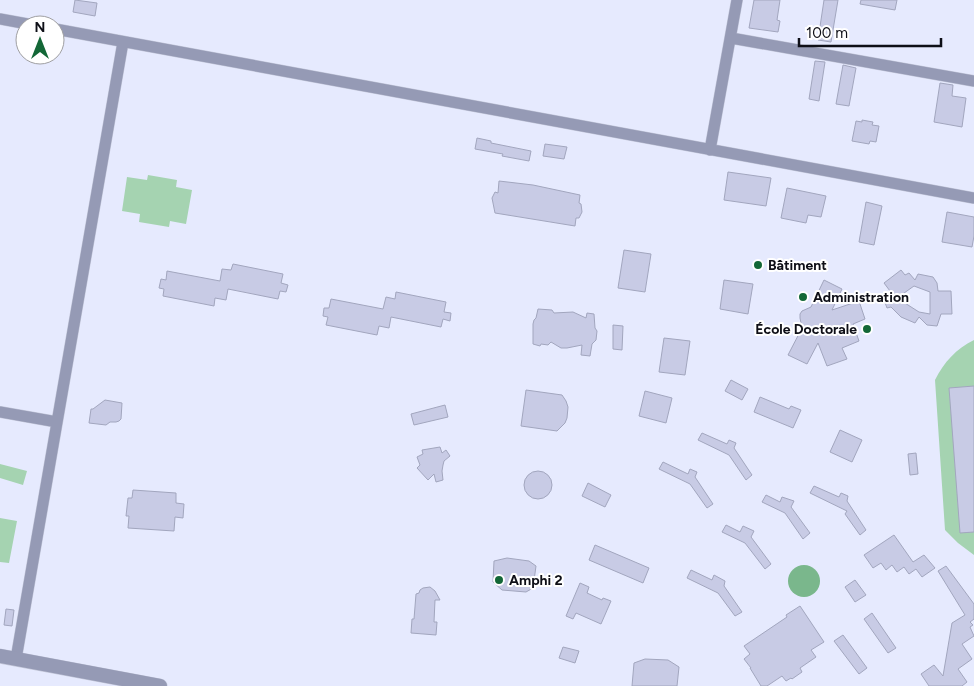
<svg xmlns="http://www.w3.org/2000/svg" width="974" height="686" font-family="Figtree,sans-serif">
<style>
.green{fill:#a5d3b1}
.water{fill:#7ab78c}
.building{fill:#c8cbe5;stroke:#a2a6be;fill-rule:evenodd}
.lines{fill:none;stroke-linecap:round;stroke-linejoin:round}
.minor-casing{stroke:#c3c7d9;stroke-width:12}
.tertiary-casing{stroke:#c3c7d9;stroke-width:15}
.minor{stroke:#959ab5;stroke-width:11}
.tertiary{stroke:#959ab5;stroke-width:14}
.poi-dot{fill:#136737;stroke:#fff;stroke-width:2}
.labels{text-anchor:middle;stroke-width:4;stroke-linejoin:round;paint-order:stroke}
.poi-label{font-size:14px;font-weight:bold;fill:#0e0f17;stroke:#fff;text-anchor:start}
</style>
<rect width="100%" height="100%" fill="#e6eafe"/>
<path class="green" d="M148,175l29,5 -1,7 16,3 -6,34 -16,-3 -1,6 -30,-5 1,-8 -18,-3 5,-34 20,3z
M974,340v215l-16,-12 -13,-13 -10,-150c9,-18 21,-31 39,-40z
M0,464l27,7 -4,14 -23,-7z
M0,518l17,3 -8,42 -9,-1z"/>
<path class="water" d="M788 581a16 16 0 1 1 32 0a16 16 0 1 1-32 0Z"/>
<path class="building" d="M75,0l22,3 -2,13 -22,-4z
M754,0h26l-3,20 3,1 -2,11 -29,-4z
M824,0h14l-7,42 -13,-2z
M861,0h36l-2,10 -35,-6z
M815,61l10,1 -6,39 -10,-2z
M843,65l13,3 -7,38 -13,-2z
M940,83l13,2 -1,11 14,2 -4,29 -28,-5z
M862,120l11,2 -1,3 7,1 -3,16 -6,-1 -1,3 -17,-3 4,-20 6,1z
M477,138l14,3v2l40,8 -2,10 -27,-5 1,-2 -28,-5z
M545,144l22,3 -3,12 -21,-3z
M728,172l43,6 -5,28 -42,-6z
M499,181l34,4 47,10 -1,8 2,1 1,8 -3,6h-3l-1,8 -80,-13 -3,-15 3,-6 3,1z
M787,188l39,8 -5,21 -13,-2 -2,8 -25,-5z
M866,202l16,4 -8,39 -15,-3z
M947,212l27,5v19l-2,11 -30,-5z
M624,250l27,4 -6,38 -27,-4z
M233,264l50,10 -2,9 7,2 -2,7 -6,-1 -2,8 -50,-10 -2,11 -11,-2 -1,8 -51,-10 1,-7 -5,-1 2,-9 5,1 1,-9 53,10 2,-12 9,1z
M901,270l4,5 4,-2 6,7 3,-6 15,3 4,6 1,8h13l1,23h-11l-4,12 -10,-1 -8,-8 -4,6 -14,-6 -10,-10 -4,1 -3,-8 7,-6 2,1 -9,-12zM914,286l16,6v22l-11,-2 -22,-14z
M724,280l29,4 -5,30 -28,-5z
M824,280l18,9 -10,21 27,-9 6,18 -12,5 6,17 -17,7 5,11 -20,7 -9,-23 -11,21 -19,-9 14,-27 -2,-10v-4l2,-3 9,-4z
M396,292l50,10 -2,10 7,1 -1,8 -7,-2 -2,8 -50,-10 -2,11 -10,-2 -2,9 -51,-10 2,-8 -5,-1 1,-8h5l2,-9 52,10 3,-12 9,2z
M538,309l14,1 2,3 19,-1 13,6 1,-5 7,1 1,14 2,3 -1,9 -4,4 -2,12 -9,-1 1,-10 -15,3h-6l-10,-6 -3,3 -7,-1 -1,2 -7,-2v-20l1,-4 2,-2z
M613,325l10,1 -1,24 -9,-1z
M664,338l26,3 -5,34 -26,-3z
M731,380l17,9 -6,11 -17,-9z
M974,386v146l-14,1 -11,-145z
M526,390l36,5 4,6 2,6 -1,11 -2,5 -8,8 -36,-5z
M645,391l27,7 -6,25 -27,-7z
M760,397l29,12 2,-3 10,4 -8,18 -39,-16z
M105,400l17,3 -1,16 -2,2 -3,1h-6l-4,3 -17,-2 2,-14h2z
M445,405l3,12 -34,8 -3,-11z
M840,430l22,10 -10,22 -22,-10z
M702,433l25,11 2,-4 7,3 -2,5 18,27 -6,5 -17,-25 -31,-15z
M440,447l2,6 4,-3 4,6 -6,5 -1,4 -1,6 1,9 -7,2 -2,-8 -6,6 -11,-12 3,-3 -3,-8 6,-3 -1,-4z
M916,453l2,21 -8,1 -2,-21z
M663,462l25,12 2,-5 7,3 -2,5 18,27 -6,4 -17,-24 -31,-15z
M524 485a14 14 0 1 1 28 0a14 14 0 1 1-28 0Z
M588,483l23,12 -6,12 -23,-11z
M814,486l25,11 2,-4 7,3 -1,5 19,29 -6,5 -15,-21 2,-3 -37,-18z
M133,490l43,3v10l8,1 -1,14 -8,-1 -1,14 -46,-3 1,-12h-3l2,-18h4z
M766,495l14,7 2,-5 12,4 -3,6 19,26 -7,6 -18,-26 -23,-11z
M726,525l14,7 3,-6 11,5 -3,6 20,27 -6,5 -20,-26 -23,-11z
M894,535l19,27 11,-7 11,13 -13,9 -6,-8 -7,5 -5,-7 -7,5 -5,-7 -6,5 -5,-7 -8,5 -9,-13z
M595,545l54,23 -6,15 -54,-23z
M507,558l22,3 7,5 -3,22 -7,4 -24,-2 -9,-8 1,-21z
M946,566l28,38v15l-4,3 3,3 -3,2 4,9 -12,8 10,15 -14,10 9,13 -5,4h-33l-8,-12 13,-9 9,11 9,-53 13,-8 -27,-44z
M691,570l21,10 2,-5 11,6 -1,5 18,26 -7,4 -17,-23 -31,-15z
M855,580l11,15 -11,7 -10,-15z
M580,583l9,4 -2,6 15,7 1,-2 8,3 -10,23 -25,-11 -3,6 -7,-3z
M430,587l5,4 5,9h-5l-1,22h3l-1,13 -25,-2 1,-14h2l2,-25 3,-1 1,-3 3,-2z
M800,606l24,36 -13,8 5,7 -16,11 2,4 -10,7 -1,-1 -5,3 -4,-5 -15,10h-6l-11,-18h1l-7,-9 6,-5 -6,-8 43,-29 -1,-2z
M6,609l8,1 -2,16 -8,-1z
M872,613l24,35 -8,5 -24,-34z
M843,635l24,33 -8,6 -25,-33z
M563,647l16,4 -4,12 -16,-5z
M645,659l23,1 11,7 -2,19h-45l2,-23z"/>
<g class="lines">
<defs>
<path id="minor" d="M0,19l33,6
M55,29l919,169
M731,38l243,43
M710,150l27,-150
M0,412l57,10
M16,659l107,-617"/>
<path id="tertiary" d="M0,656l160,30"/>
</defs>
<use href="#minor" class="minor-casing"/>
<use href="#tertiary" class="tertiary-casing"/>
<use href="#minor" class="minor"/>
<use href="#tertiary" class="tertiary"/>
</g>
<g class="poi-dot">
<circle cx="758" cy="265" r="5"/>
<circle cx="803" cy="297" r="5"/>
<circle cx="867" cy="329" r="5"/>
<circle cx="499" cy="580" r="5"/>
</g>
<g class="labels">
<g class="poi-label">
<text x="768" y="270">Bâtiment</text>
<text x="813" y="302">Administration</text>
<text x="857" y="334" text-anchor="end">École Doctorale</text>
<text x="509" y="585">Amphi 2</text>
</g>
</g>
<g transform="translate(40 40)"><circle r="24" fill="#ffffff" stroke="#9f9fa2"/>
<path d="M0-4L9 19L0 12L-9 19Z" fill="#136737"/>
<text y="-8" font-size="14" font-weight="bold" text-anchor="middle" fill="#0e0f17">N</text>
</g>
<path d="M799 38v8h142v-8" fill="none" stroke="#0e0f17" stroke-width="2.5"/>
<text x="806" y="38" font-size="15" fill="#0e0f17" stroke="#ffffff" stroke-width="4" paint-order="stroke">100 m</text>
</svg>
